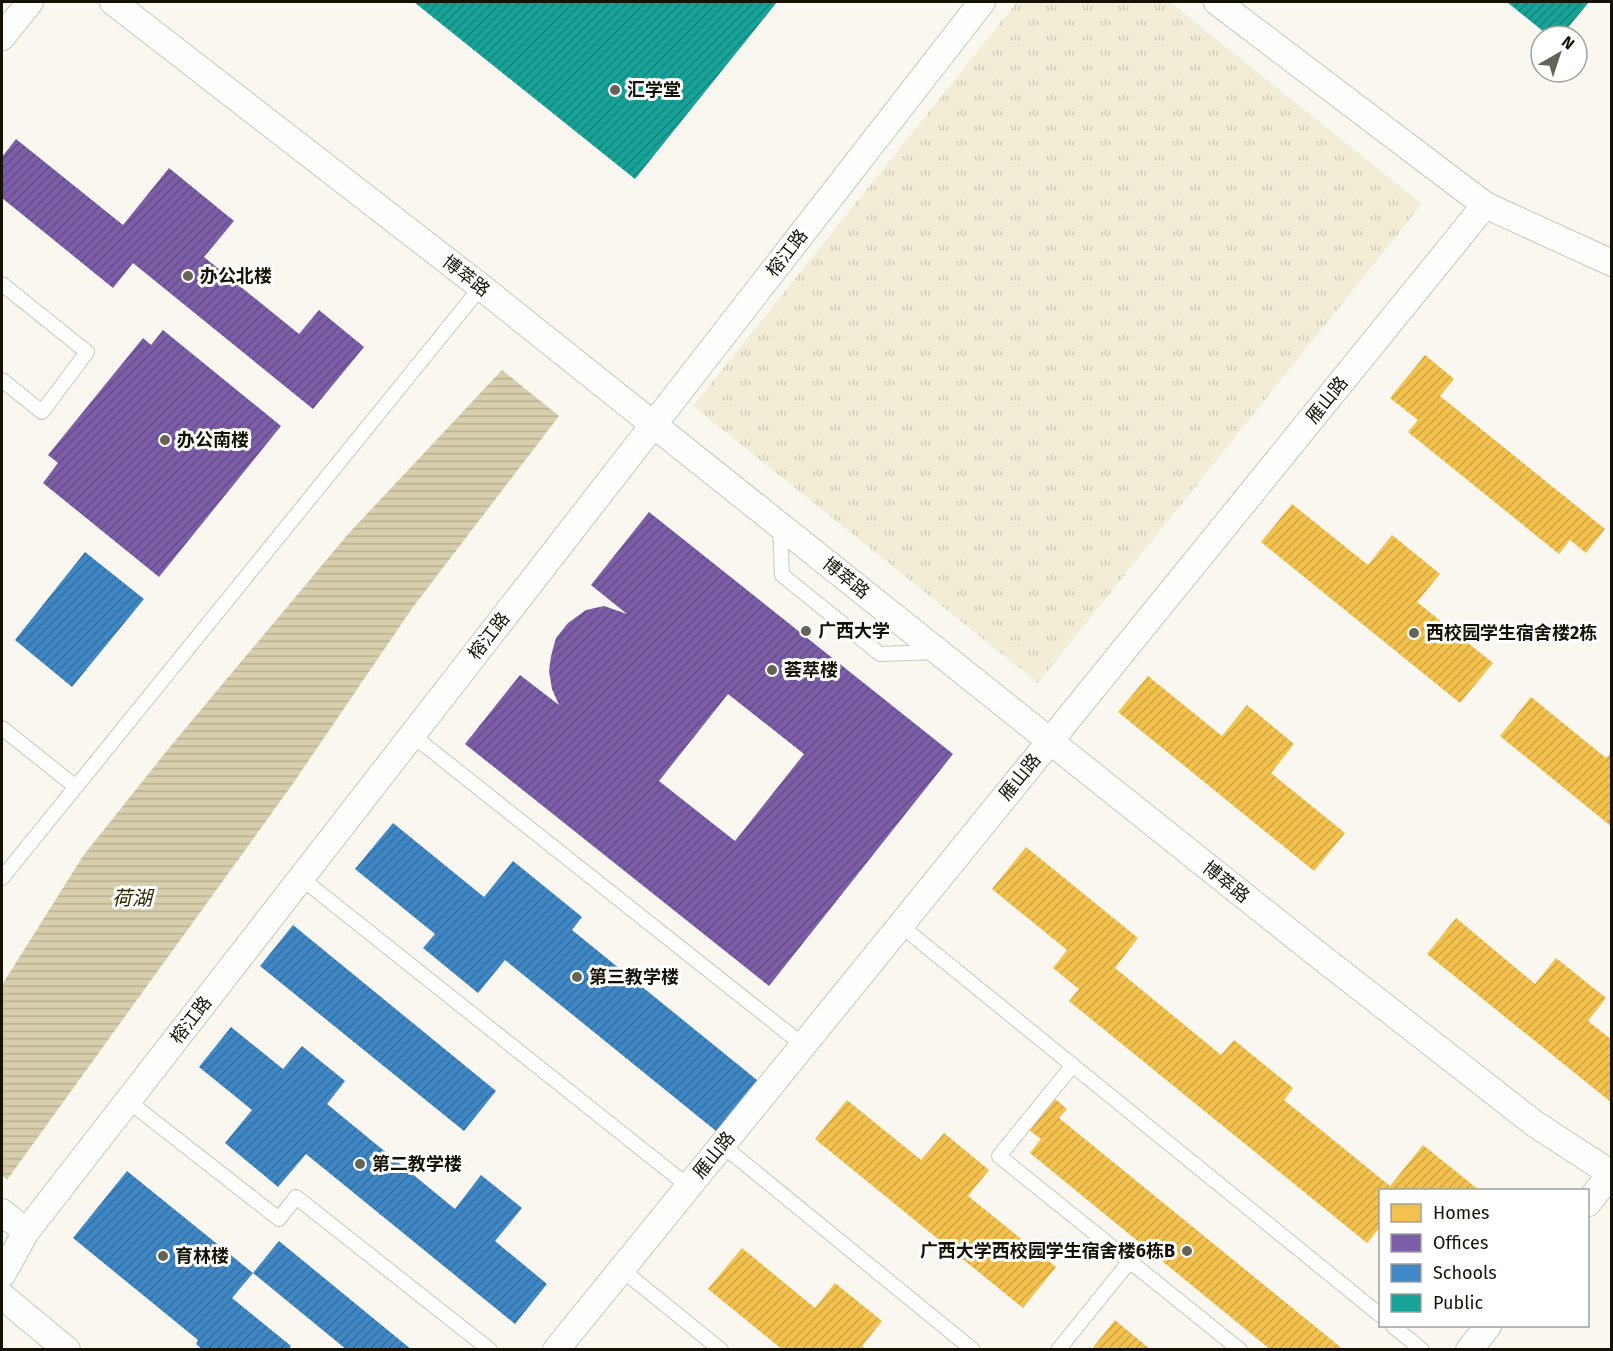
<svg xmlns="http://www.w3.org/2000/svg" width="1613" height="1351" font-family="'Fira Sans','Noto Sans SC',sans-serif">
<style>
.grass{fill:url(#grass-tufts)}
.water{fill:url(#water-rules)}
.homes{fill:url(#homes-hatch)}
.offices{fill:url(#offices-hatch);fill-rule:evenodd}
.schools{fill:url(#schools-hatch)}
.public{fill:url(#public-hatch)}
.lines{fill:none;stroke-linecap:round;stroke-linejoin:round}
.lane-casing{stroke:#cac7bd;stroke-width:16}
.street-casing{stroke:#cac7bd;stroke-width:28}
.lane{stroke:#fefefd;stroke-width:14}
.street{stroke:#fefefd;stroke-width:26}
.poi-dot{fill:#656257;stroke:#fff;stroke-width:2}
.labels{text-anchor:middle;stroke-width:6;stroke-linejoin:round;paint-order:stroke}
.poi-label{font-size:18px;font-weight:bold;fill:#151205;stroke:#fff;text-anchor:start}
.street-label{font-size:18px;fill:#151205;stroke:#fff}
.water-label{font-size:20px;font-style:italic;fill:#312902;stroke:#fff}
</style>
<defs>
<pattern id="grass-tufts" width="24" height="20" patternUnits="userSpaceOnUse" patternTransform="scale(1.5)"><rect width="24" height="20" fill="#f2edd5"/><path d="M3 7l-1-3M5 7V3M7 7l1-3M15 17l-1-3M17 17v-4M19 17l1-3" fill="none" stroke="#cfcab5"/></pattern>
<pattern id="water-rules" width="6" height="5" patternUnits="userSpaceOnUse" patternTransform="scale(1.5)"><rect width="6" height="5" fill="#d7ceac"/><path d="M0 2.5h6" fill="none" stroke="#b8b092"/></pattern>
<pattern id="homes-hatch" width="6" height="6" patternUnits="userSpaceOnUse" patternTransform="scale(1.5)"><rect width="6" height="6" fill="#f2c14e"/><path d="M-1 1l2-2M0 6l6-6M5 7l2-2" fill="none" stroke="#cfa543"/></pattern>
<pattern id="offices-hatch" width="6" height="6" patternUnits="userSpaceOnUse" patternTransform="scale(1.5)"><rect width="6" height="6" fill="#7b5ea7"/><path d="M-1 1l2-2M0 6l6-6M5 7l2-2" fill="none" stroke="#644c86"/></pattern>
<pattern id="schools-hatch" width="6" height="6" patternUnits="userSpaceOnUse" patternTransform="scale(1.5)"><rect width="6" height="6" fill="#3f88c5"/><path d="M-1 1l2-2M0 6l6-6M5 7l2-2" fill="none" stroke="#346e9e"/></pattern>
<pattern id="public-hatch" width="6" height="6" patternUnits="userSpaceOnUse" patternTransform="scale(1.5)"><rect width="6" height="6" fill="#17a398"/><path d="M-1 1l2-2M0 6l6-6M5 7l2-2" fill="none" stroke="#14837a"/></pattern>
</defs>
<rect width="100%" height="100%" fill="#f9f7ef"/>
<path class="grass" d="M1017,2h153l252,202 -384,479 -345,-277z"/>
<path class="water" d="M502,370l57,46 -146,191 -121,178 -285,395 -5,-5v-190l81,-129 86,-108 180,-215z"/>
<path class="homes" d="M1425,355l29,24 -14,17 165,133 -19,24 -16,-13 -11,14 -151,-122 10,-12 -28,-22z
M1292,504l76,61 24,-30 48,39 -23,28 76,61 -33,40 -199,-161z
M1148,676l74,60 25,-31 47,39 -23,29 74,60 -31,38 -196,-159z
M1531,697l75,61 6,-6v75l-112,-91z
M1026,847l112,91 -23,30 106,87 13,-15 59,48 -9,12 106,86 33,-41 56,45h-99v37l-13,16 -298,-242 10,-12 -26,-21 14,-18 -75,-61z
M1456,918l79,66 21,-26 50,40 -18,23 24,19v63l-185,-149z
M1054,1098l13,11 -8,9 285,232h-73l-241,-197 11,-14 -12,-9z
M847,1100l74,60 23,-27 45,37 -21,26 88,71 -33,41 -208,-169z
M742,1248l73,60 20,-25 47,38 -20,25 5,4h-84l-75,-61z
M1115,1320l36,30h-60z"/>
<path class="offices" d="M16,139l107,86 46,-57 65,53 -30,36 95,77 20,-24 45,37 -51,62 -180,-146 -20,25 -111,-90v-41z
M163,330l118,96 -122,151 -116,-94 15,-20 -10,-8 95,-117 8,7z
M649,512l304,242 -184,232 -304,-242 55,-69 39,30 -7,-16 -3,-18 2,-15 5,-18 12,-15 18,-13 18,-4 23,8 -36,-29zM728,694l76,60 -69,87 -76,-60z"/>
<path class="schools" d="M85,552l59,47 -72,88 -57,-47z
M393,823l91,74 29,-36 69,56 -10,13 185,150 -41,51 -211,-171 -27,33 -55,-45 12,-14 -80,-65z
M293,925l203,166 -32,40 -204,-165z
M231,1027l52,42 19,-23 43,35 -18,23 128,105 26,-34 41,33 -27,33 52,43 -32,40 -209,-170 -28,33 -53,-44 27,-33 -53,-43z
M127,1171l126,102 -21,25 59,48 -3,4h-85l-7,-6 2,-4 -125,-102z
M279,1241l133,109h-65l-94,-77z"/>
<path class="public" d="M414,2h363l-142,177z
M1507,2h82l-28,34h-12z"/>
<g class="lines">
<defs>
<path id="lane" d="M2,284l85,68 -45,60 -40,-32
M780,526l2,49 98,79 57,-2
M2,728l74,59
M412,735l391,310
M2,878l479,-591
M301,878l387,308
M900,925l480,390
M1073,1065l-74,91 241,194
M128,1101l151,118 17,-22 194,153
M722,1145l251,205
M621,1269l100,81
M1393,1326l29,24
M1058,1350l72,-89"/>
<path id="street" d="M113,2l368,285 826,659 228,178 77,50
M1217,2l268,203 127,58
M2,37l28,-35
M1588,1203l23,-30
M2,1212l24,20
M2,1275l24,-43 956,-1230
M2,1296l65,54
M556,1350l929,-1145
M1469,1350l19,-24"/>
</defs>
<use href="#lane" class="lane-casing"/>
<use href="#street" class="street-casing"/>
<use href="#lane" class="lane"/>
<use href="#street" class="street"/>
</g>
<g class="poi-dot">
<circle cx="615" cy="90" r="6"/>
<circle cx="188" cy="276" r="6"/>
<circle cx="165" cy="440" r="6"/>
<circle cx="806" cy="631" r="6"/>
<circle cx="1414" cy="633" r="6"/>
<circle cx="772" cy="670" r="6"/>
<circle cx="577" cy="977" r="6"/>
<circle cx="360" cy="1164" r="6"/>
<circle cx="1187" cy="1251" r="6"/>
<circle cx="163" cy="1256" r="6"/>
</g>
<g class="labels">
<g class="poi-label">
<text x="627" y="96">汇学堂</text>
<text x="200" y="282">办公北楼</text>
<text x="177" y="446">办公南楼</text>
<text x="818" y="637">广西大学</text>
<text x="1426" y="639">西校园学生宿舍楼2栋</text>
<text x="784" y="676">荟萃楼</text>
<text x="589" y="983">第三教学楼</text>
<text x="372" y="1170">第二教学楼</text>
<text x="1175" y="1257" text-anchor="end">广西大学西校园学生宿舍楼6栋B</text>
<text x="175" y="1262">育林楼</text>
</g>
<g class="street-label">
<text transform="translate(787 253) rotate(-52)" y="6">榕江路</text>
<text transform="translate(466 276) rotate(38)" y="6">博萃路</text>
<text transform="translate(1327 400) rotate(-51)" y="6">雁山路</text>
<text transform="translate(846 578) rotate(39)" y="6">博萃路</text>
<text transform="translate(489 636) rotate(-52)" y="6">榕江路</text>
<text transform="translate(1020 777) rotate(-51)" y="6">雁山路</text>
<text transform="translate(1226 882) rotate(39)" y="6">博萃路</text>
<text transform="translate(191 1020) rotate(-52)" y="6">榕江路</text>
<text transform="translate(714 1155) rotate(-51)" y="6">雁山路</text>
</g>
<g class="water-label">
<text x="132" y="905">荷湖</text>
</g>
</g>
<rect width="1613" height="1351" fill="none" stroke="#151205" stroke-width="6"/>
<rect x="1379" y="1189" width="210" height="138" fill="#ffffff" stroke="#a1a09b" stroke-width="1.5"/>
<rect x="1391" y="1204" width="30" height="18" fill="#f2c14e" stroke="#a1a09b" stroke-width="1.5"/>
<text x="1433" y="1219" font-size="18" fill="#151205">Homes</text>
<rect x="1391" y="1234" width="30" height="18" fill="#7b5ea7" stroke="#a1a09b" stroke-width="1.5"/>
<text x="1433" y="1249" font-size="18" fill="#151205">Offices</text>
<rect x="1391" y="1264" width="30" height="18" fill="#3f88c5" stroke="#a1a09b" stroke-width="1.5"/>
<text x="1433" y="1279" font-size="18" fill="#151205">Schools</text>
<rect x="1391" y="1294" width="30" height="18" fill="#17a398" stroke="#a1a09b" stroke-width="1.5"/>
<text x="1433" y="1309" font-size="18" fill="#151205">Public</text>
<g transform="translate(1559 54) rotate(39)"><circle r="28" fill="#ffffff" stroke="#a1a09b" stroke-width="1.5"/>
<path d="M0-4.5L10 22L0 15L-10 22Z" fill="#656257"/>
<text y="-9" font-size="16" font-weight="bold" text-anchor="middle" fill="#151205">N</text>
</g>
</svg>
